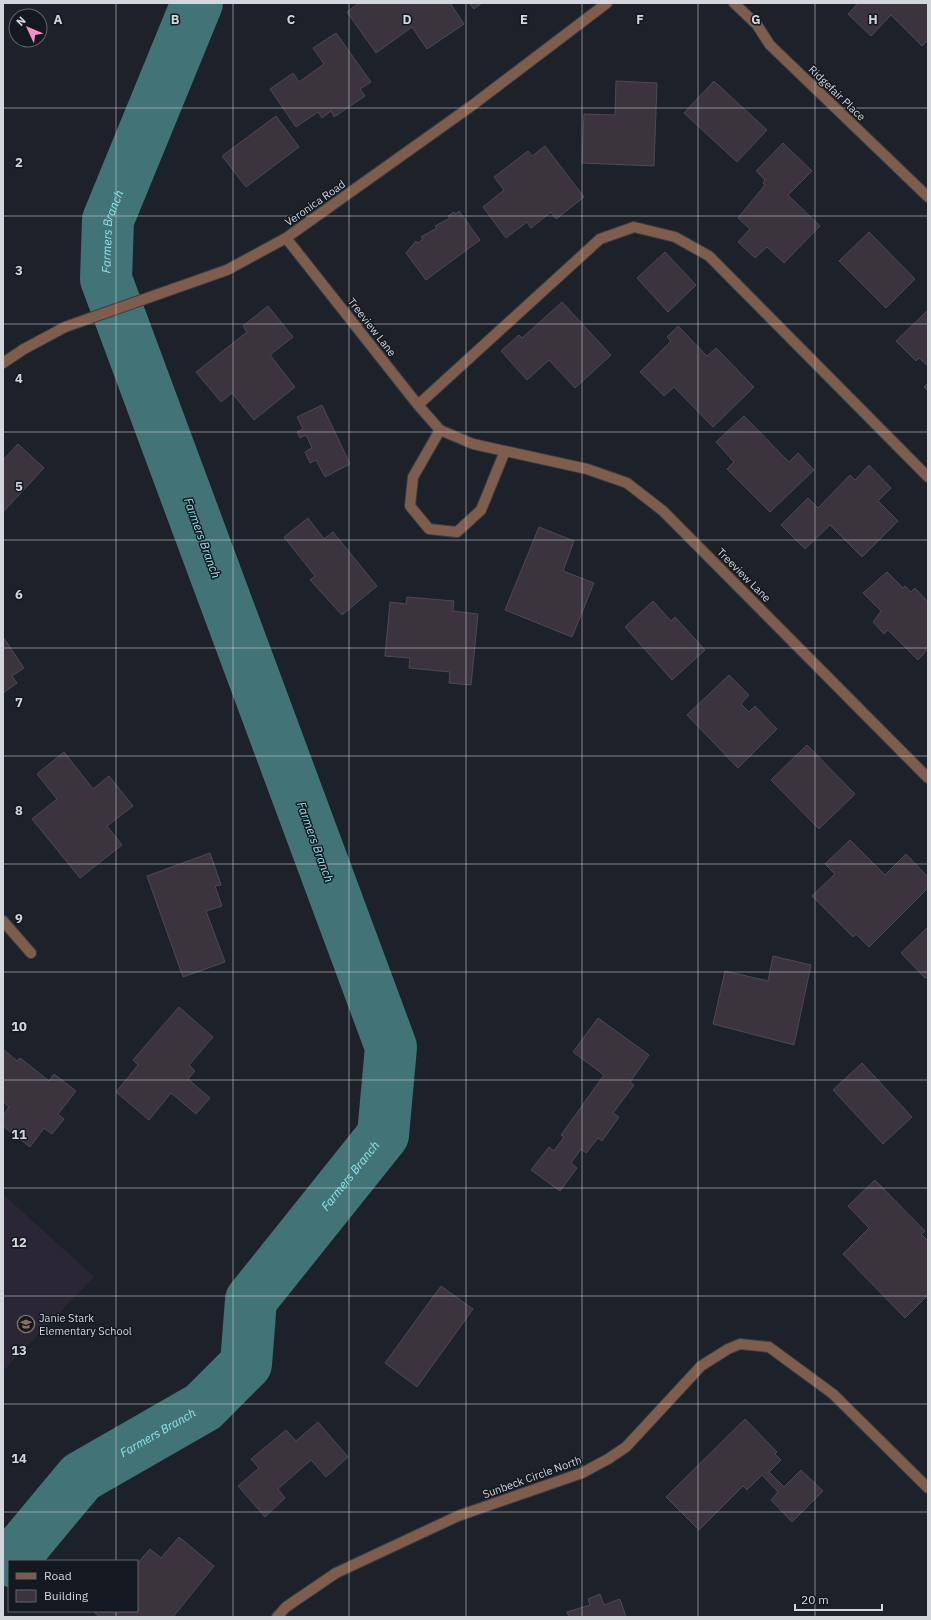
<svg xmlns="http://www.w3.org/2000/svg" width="931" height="1620" font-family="'IBM Plex Sans',sans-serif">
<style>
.education{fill:#2a2636}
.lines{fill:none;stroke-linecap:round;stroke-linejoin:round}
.river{stroke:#427377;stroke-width:52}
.building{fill:#3b343d;stroke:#4f4851}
.minor-casing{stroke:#3a3f46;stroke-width:12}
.minor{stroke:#7f5d4d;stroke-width:10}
.grid{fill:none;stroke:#d3d7dc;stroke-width:1;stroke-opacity:0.55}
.labels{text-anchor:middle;stroke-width:3;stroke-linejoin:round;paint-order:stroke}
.street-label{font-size:11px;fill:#d3d7dc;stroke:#141820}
.poi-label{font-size:11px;fill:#d3d7dc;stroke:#141820;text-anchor:start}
.water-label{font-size:12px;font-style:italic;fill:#92e6ef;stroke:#141820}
.grid-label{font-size:13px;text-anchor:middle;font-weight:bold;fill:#d3d7dc;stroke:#141820;stroke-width:3;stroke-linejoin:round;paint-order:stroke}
</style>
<rect width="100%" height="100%" fill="#1d222a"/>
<path class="education" d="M3,1194l91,83 -91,94z"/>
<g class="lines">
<path class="river" id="s1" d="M11,1561l70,-84 122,-70 43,-43 5,-64 132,-165 8,-88 -285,-768 2,-59 89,-217"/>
</g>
<path class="building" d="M359,3h91l14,21 -37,25 -15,-22 -36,26 -29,-41z
M469,3h13l-8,6z
M858,3h70v37l-6,6 -31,-31 -20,21 -23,-22z
M336,33l35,49 -11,7 5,7 -31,21 -3,-6 -9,7 -4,-6 -22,15 -26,-38 23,-16 6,9 25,-18 -11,-16z
M616,81l41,2 -3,83 -72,-3 2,-49 31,1z
M714,81l53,49 -30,32 -53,-49z
M276,116l23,31 -53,40 -24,-31z
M783,143l29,28 -24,24 32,31 -36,37 -17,-16 -12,11 -17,-16 12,-13 -12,-11 27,-33 -2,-2 2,-3 -9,-9z
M545,146l39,51 -28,22 -5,-7 -20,16 -4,-6 -21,16 -23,-31 21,-17 -10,-13 34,-26 4,5z
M459,211l21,29 -54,40 -20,-27 10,-12 2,2 5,-4 -2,-2 16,-9 -2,-2 15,-8 -2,-2 6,-4 2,2z
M869,232l46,47 -29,29 -47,-47z
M665,252l31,33 -28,27 -31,-34z
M562,302l49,53 -36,33 -26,-28 -22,20 -26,-29 18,-16 3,3z
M268,306l25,31 -23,18 25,32 -41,33 -22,-27 -11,9 -25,-30 51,-40 -4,-6z
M928,310v56l-9,-8 -3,3 -20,-20z
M678,326l29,30 9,-8 38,39 -41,40 -39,-40 -10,9 -24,-24 31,-31 -4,-4z
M928,383v8l-4,-4z
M322,405l28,59 -25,13 -9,-17 -6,3 -5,-11 7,-4 -6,-13 -6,3 -3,-6 6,-3 -6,-12z
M744,416l45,46 9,-9 16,17 -44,42 -43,-43 7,-7 -18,-20z
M18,444l26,24 -41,44v-52z
M869,465l22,23 -13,13 20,20 -36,36 -32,-32 -25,24 -24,-24 27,-27 10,10 32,-33 5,5z
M308,518l16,21 9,-7 44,54 -35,29 -32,-35 5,-4 -31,-39z
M539,527l35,14 -11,30 31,12 -22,54 -67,-27z
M887,572l16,16 2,-2 6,6 4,-4 13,14v47l-10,11 -30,-30 -4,4 -11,-12 8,-11 -18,-18z
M407,597l47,4 -1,10 25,3 -7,71 -22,-2 1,-11 -41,-4 1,-10 -25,-2 5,-54 16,2z
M653,601l18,20 4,-4 30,33 -33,30 -47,-53z
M3,637l21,31 -12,8 5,7 -14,10z
M729,675l20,20 -8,9 8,8 6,-6 22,23 -39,39 -51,-53z
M807,745l48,49 -36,35 -48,-49z
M64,752l29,37 16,-13 24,30 -26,20 15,19 -42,33 -48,-59 25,-20 -20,-25z
M850,840l35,35 21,-21 22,23v11l-59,59 -13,-13 -3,3 -41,-41 23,-22 -10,-10z
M210,853l11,32 -6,1 7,20 -16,5 19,51 -42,15 -36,-101z
M928,927v50l-3,1 -24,-25z
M773,956l38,9 -17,80 -81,-21 12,-53 43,10z
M179,1007l34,30 -24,28 6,6 -7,8 22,19 -14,16 -25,-21 -22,27 -33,-28 22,-27 -5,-5z
M598,1018l51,37 -19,27 4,3 -21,28 6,4 -17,24 -4,-3 -12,15 -5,-4 -10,14 6,5 -17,23 -29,-21 18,-23 5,4 10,-14 -3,-2 43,-60 -31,-23z
M3,1049l14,12 3,-3 29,23 5,-7 22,17 -18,23 6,5 -12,15 -8,-6 -14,19 -27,-21v-11l6,-8 -6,-5z
M862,1063l50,54 -29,27 -50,-54z
M875,1180l50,51 -4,3 7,7v54l-23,23 -62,-64 26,-26 -21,-22z
M441,1286l32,23 -56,78 -32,-24z
M745,1419l32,33 -2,2 6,6 -12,12 15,15 17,-17 22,21 -31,31 -21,-22 7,-8 -16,-17 -15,15 -4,-4 -44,44 -33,-33z
M318,1422l30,35 -22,20 -15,-17 -33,29 7,9 -20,19 -27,-31 21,-18 -8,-9 35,-29 10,11z
M179,1537l35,29 -41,51h-73l-5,-4 1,-2h41v-47l13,-15 11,9z
M600,1594l4,11 16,-6 6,18h-57l-2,-5 23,-7 -2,-6z"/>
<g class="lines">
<defs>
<path id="minor" d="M734,3l23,22 13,20 158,152
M286,238l132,167 22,25 33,14 114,25 40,14 36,28 265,267
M3,363l21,-14 41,-22 162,-57 59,-32 184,-131 137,-104
M418,405l182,-166 34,-12 41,10 34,19 219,221
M440,430l-27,47 -3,29 19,23 28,3 24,-22 24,-59
M3,921l28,32
M277,1617l9,-10 50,-34 122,-57 124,-43 26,-14 18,-12 75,-81 27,-17 12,-5 29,3 64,47 95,94"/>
</defs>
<use href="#minor" class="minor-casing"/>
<use href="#minor" class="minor"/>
</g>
<path class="grid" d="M116,3v1558M233,3v1614M349,3v1614M466,3v1614M582,3v1614M698,3v1614M815,3v1614M3,108h925M3,216h925M3,324h925M3,432h925M3,540h925M3,648h925M3,756h925M3,864h925M3,972h925M3,1080h925M3,1188h925M3,1296h925M3,1404h925M3,1512h925M116,1611v6"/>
<defs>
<symbol id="school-ring" viewBox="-11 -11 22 22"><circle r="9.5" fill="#141820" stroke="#8d6e63" stroke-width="1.5"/><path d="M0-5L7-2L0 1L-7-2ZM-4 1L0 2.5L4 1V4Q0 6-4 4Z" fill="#8d6e63"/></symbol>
</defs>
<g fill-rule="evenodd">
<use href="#school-ring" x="16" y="1314" width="20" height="20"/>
</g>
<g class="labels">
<g class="street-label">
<text transform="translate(837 93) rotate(44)" y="4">Ridgefair Place</text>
<text transform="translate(315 203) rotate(-35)" y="4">Veronica Road</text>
<text transform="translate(372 327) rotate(52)" y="4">Treeview Lane</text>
<text transform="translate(744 575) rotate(45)" y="4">Treeview Lane</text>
<text transform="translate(532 1477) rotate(-20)" y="4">Sunbeck Circle North</text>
</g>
<g class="poi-label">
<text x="39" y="1322">Janie Stark<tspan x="39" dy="13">Elementary School</tspan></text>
</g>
<g class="water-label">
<text dy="4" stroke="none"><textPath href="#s1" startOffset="1542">Farmers Branch</textPath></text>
<text transform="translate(202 538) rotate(70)" y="4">Farmers Branch</text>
<text transform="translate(315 842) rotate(70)" y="4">Farmers Branch</text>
<text dy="4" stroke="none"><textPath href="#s1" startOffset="534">Farmers Branch</textPath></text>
<text dy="4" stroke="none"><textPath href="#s1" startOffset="198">Farmers Branch</textPath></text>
</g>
</g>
<g class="grid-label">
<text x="58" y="24">A</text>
<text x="175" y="24">B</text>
<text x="291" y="24">C</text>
<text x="407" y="24">D</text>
<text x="524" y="24">E</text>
<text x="640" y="24">F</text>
<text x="756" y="24">G</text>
<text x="873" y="24">H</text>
<text x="19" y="167">2</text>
<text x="19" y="275">3</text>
<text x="19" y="383">4</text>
<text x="19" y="491">5</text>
<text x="19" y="599">6</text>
<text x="19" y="707">7</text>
<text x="19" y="815">8</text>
<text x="19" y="923">9</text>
<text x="19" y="1031">10</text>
<text x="19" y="1139">11</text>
<text x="19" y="1247">12</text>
<text x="19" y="1355">13</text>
<text x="19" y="1463">14</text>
</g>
<rect width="931" height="1620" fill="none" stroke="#d3d7dc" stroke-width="8"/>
<rect x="8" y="1560" width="130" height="52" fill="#141820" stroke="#60646b"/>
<rect x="16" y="1573" width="20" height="6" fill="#7f5d4d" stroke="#60646b"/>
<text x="44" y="1580" font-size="12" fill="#d3d7dc">Road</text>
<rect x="16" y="1590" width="20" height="12" fill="#3b343d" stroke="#60646b"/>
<text x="44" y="1600" font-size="12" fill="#d3d7dc">Building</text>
<g transform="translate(28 28) rotate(314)"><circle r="19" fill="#141820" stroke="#60646b"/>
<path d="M0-3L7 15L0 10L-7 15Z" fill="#fb8fc5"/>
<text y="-6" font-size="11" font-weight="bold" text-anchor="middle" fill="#d3d7dc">N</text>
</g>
<path d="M795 1604v6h87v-6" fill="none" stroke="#d3d7dc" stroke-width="2"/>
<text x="801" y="1604" font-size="12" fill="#d3d7dc" stroke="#141820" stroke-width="3" paint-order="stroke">20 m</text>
</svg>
